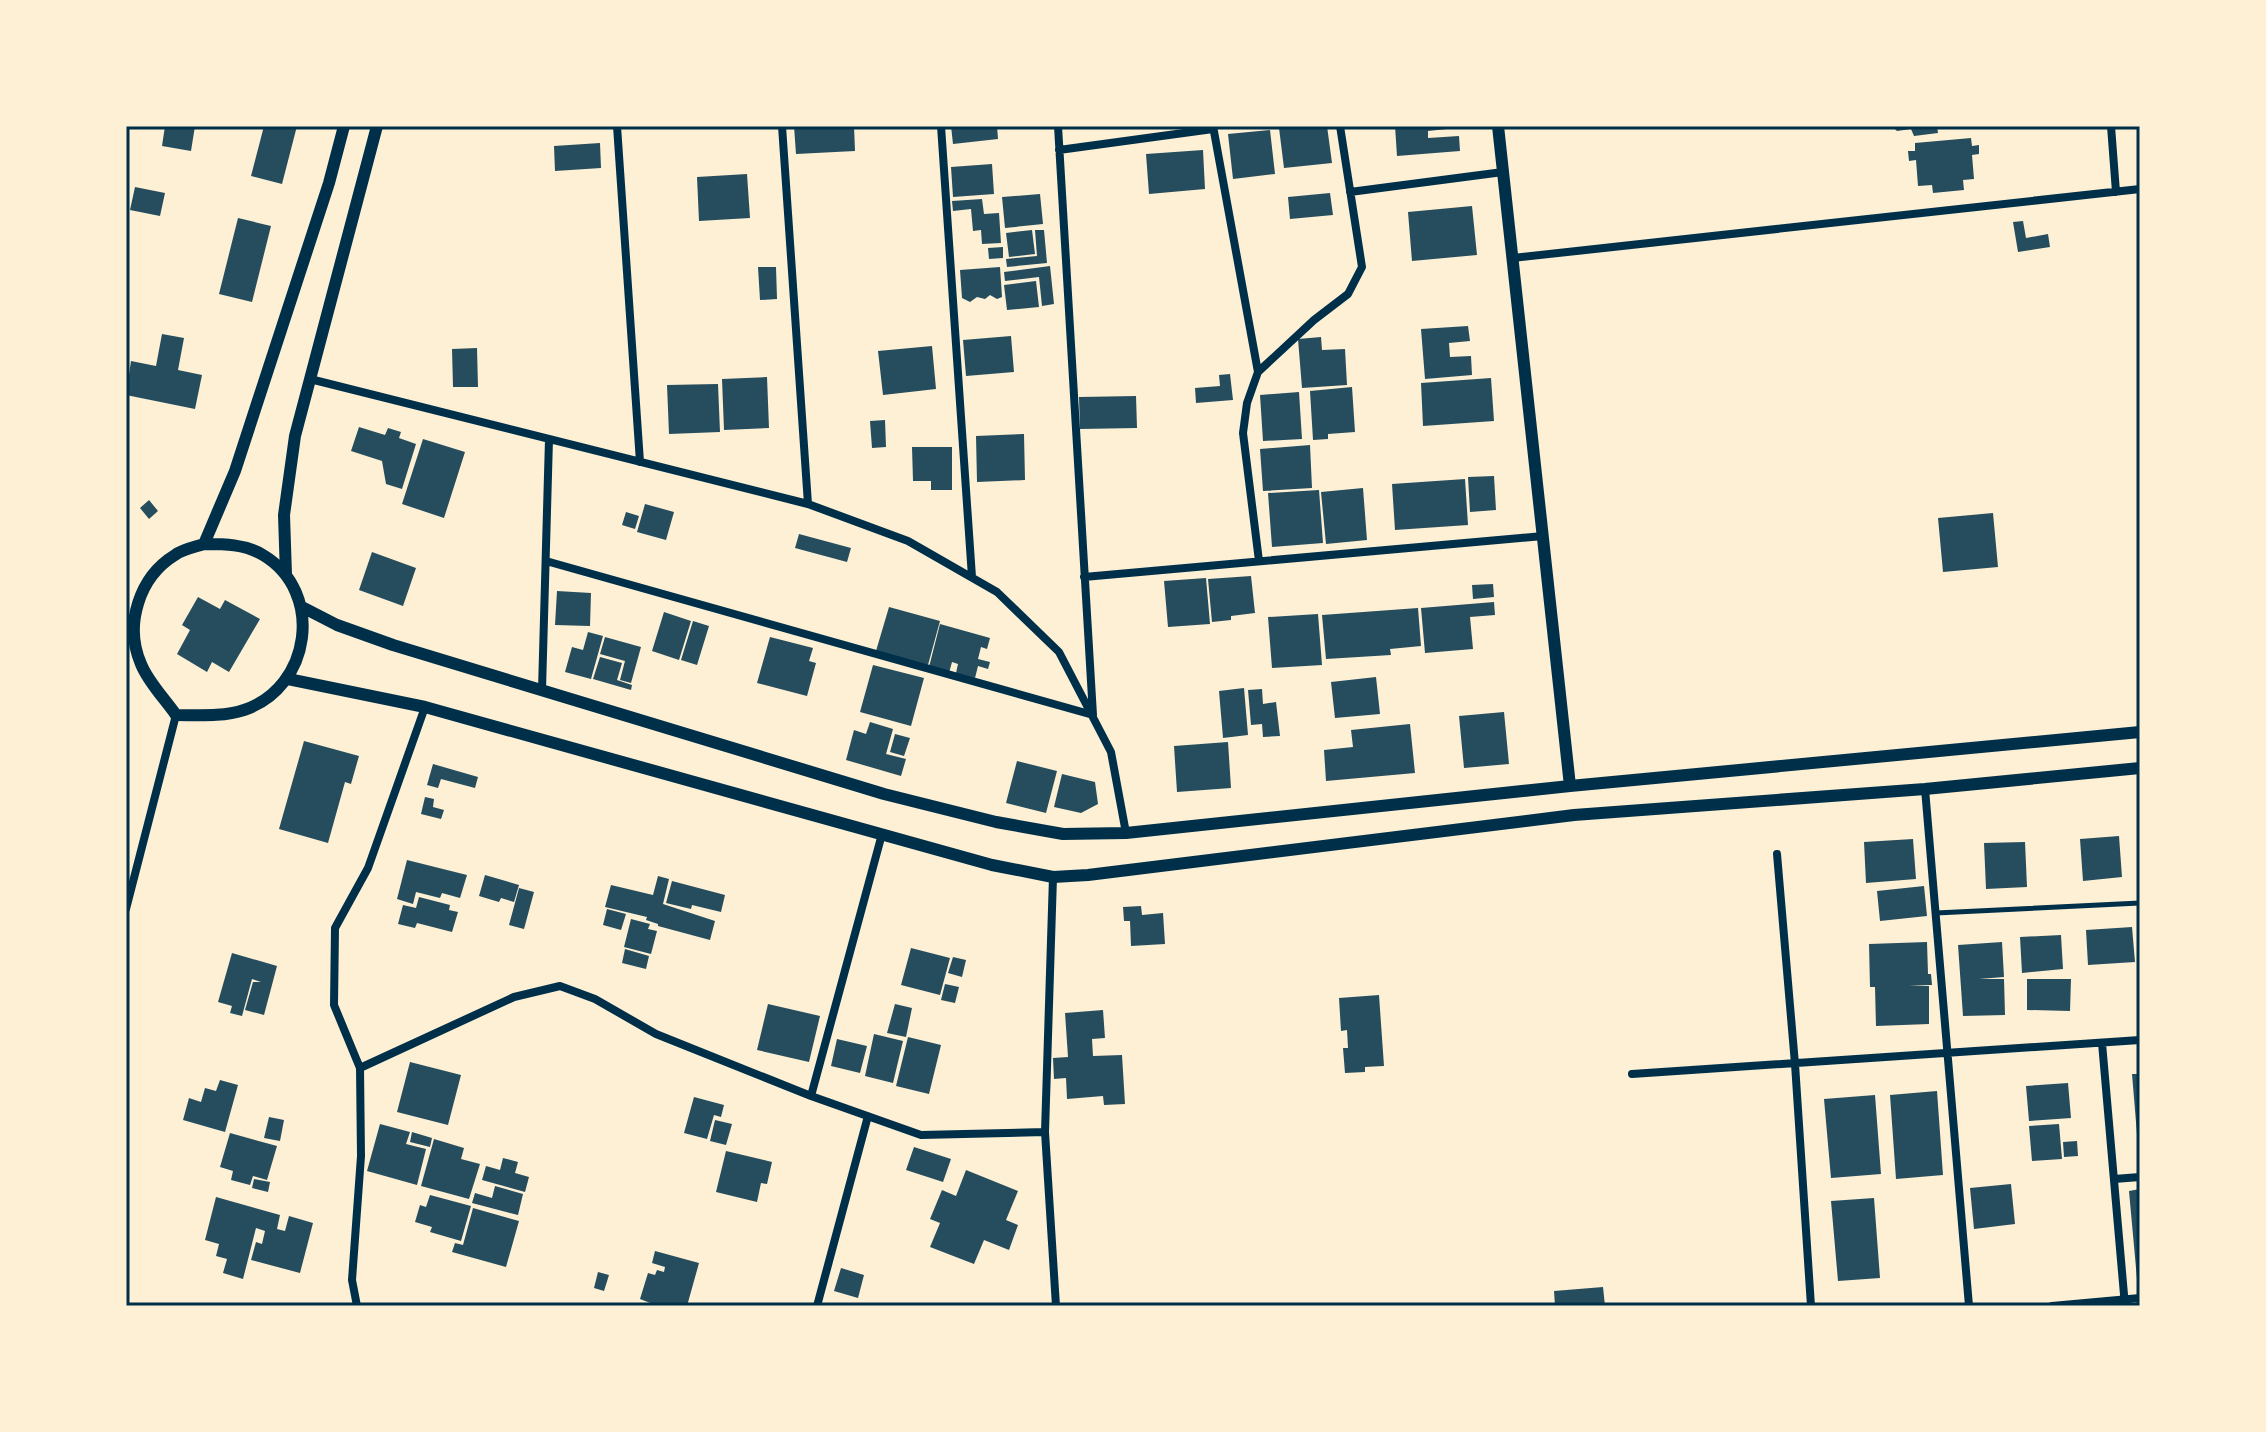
<svg xmlns="http://www.w3.org/2000/svg" width="2266" height="1432" font-family="'PT Sans Narrow',sans-serif">
<style>
.building{fill:#264d5e}
.lines{fill:none;stroke-linecap:round;stroke-linejoin:round}
.service{stroke:#003049;stroke-width:5}
.minor{stroke:#003049;stroke-width:8}
.tertiary{stroke:#003049;stroke-width:12}
.neatline{fill:none;stroke:#003049;stroke-width:3}
</style>
<rect width="100%" height="100%" fill="#fdf0d5"/>
<path class="building" d="M165,126h30l-4,25 -29,-5z
M264,126h33l-15,58 -31,-8z
M794,126h60l1,25 -59,3z
M951,126h46l1,13 -45,5z
M1295,126h32l5,37 -48,5 -5,-40z
M1395,126h52v3l-19,2v7l31,-2 1,15 -63,5z
M1892,126h45l1,7 -24,3 -3,-7 -14,2z
M1270,130l5,44 -42,5 -5,-45z
M1971,138l1,8 7,-1v9l-7,1 2,24 -11,1 1,10 -31,3 -1,-8 -14,1 -2,-26 -7,1 -1,-10h7v-8z
M600,143l1,25 -46,3 -1,-25z
M1203,150l2,39 -56,5 -3,-40z
M992,164l2,30 -41,3 -2,-30z
M747,174l3,44 -51,3 -2,-44z
M135,187l30,6 -5,23 -30,-6z
M1330,193l3,22 -43,4 -2,-22z
M1040,194l3,30 -38,4 -3,-31z
M982,199l2,15 15,-1 2,30 -19,1 -1,-14 -8,1 -2,-22 -18,2 -1,-10z
M1472,206l5,49 -65,6 -4,-49z
M238,218l33,8 -19,76 -33,-8z
M2023,221l3,17 22,-4 2,13 -32,5 -5,-30z
M1032,230l3,24 -26,3 -3,-24z
M1035,230h9l3,33 -40,4 -1,-8 31,-3z
M1003,247v11l-14,1 -1,-11z
M1050,266l4,38 -12,2 -3,-29 -34,4 -1,-9z
M758,267h18l1,32 -17,1z
M1000,267l2,30 -5,2 -7,-4 -5,4 -8,-2 -7,5 -8,-4 -2,-28z
M1036,281l3,26 -32,3 -3,-25z
M1468,326l2,15 -21,2 1,14 21,-1 1,19 -47,4 -4,-50z
M162,334l22,4 -6,32 24,5 -7,34 -69,-14 5,-34 25,5z
M1011,336l3,36 -48,4 -3,-36z
M1321,337l1,13 23,-1 2,36 -45,3 -4,-49z
M932,346l4,43 -53,6 -5,-44z
M477,348l1,39h-25l-1,-38z
M1230,374l3,26 -37,3 -1,-15 25,-2 -1,-11z
M767,377l2,51 -45,2 -2,-51z
M1491,378l3,43 -71,5 -2,-43z
M718,384l2,48 -51,2 -2,-49z
M1352,387l3,45 -27,2v5l-15,1 -3,-49z
M1299,392l3,47 -39,2 -3,-46z
M1136,396l1,32 -57,1 -1,-32z
M885,420l1,27 -14,1 -2,-27z
M359,427l26,8 3,-7 13,4 -2,6 17,6 -14,45 -16,-5 -4,-23 -31,-10z
M1024,434l1,46 -48,2 -1,-46z
M423,439l42,13 -21,66 -42,-14z
M1310,445l2,43 -49,3 -3,-42z
M912,447h40v43h-21v-9h-18z
M1494,476l2,34 -26,2 -2,-35z
M1465,479l3,46 -73,5 -3,-46z
M1363,488l4,52 -41,4 -5,-52z
M1319,490l4,53 -51,4 -4,-54z
M149,500l9,11 -9,8 -9,-11z
M645,504l29,8 -8,28 -29,-8z
M626,512l13,4 -4,13 -13,-4z
M1993,513l5,54 -55,5 -5,-54z
M799,534l52,14 -4,14 -52,-14z
M372,552l44,16 -13,38 -44,-16z
M1251,576l4,37 -24,3v4l-19,2 -4,-43z
M1206,578l4,46 -42,3 -4,-46z
M1493,584l1,13 -21,2 -1,-14z
M557,591l34,2 -1,33 -35,-1z
M198,597l22,12 5,-9 35,19 -31,53 -17,-10 -5,10 -30,-18 13,-24 -8,-5z
M1494,602l1,13 -25,2 3,32 -48,4 -4,-45z
M889,607l51,14 -12,44 -52,-14z
M1418,608l3,38 -31,3 1,6 -65,4 -4,-44z
M664,612l27,9 -12,39 -27,-9z
M1318,614l4,51 -50,3 -4,-51z
M693,621l16,5 -12,39 -16,-5z
M940,624l50,14 -3,11 -6,-2 -3,12 12,3 -2,7 -10,-3 -3,12 -19,-5 2,-9 -6,-2 -3,11 -20,-6z
M588,632l15,4 -12,43 -26,-7 7,-25 11,3z
M605,637l36,10 -10,36 -11,-3 5,-19 -25,-7z
M770,637l43,11 -4,13 7,2 -9,33 -50,-13z
M600,657l22,6 -5,17 15,5 -1,5 -38,-11z
M873,665l51,13 -13,48 -51,-14z
M1376,677l4,37 -45,4 -4,-36z
M1244,688l4,47 -25,3 -4,-47z
M1262,689l1,15 13,-2 4,34 -17,1 -1,-13 -11,1 -3,-35z
M1504,712l5,52 -45,4 -5,-52z
M870,722l23,7 -7,25 20,5 -5,17 -55,-16 8,-30 12,4z
M1410,724l5,49 -89,8 -2,-31 29,-3 -2,-17z
M895,734l15,4 -6,18 -14,-4z
M304,741l55,15 -8,28 -6,-2 -17,61 -49,-14z
M1228,742l3,46 -54,4 -3,-46z
M1017,761l40,10 -11,42 -40,-10z
M433,764l45,13 -3,11 -34,-9 -3,9 -11,-3z
M1062,774l33,8 3,22 -17,9 -27,-6z
M425,797l9,2 -1,8 11,3 -3,9 -20,-5z
M2119,836l3,41 -39,4 -3,-42z
M1913,839l3,40 -50,4 -2,-41z
M2025,842l2,45 -41,2 -2,-46z
M407,860l60,15 -7,23 -18,-5 -2,5 -24,-6 -3,12 -16,-5z
M485,875l34,10 -5,17 -13,-4 -2,4 -20,-6z
M658,876l11,3 -6,25 52,17 -5,19 -52,-14v-2l-12,-4 1,-3 -42,-10 6,-22 42,10z
M672,881l53,14 -4,17 -29,-7 -1,4 -25,-6z
M1924,886l3,30 -47,5 -3,-30z
M519,888l15,4 -10,37 -15,-4z
M419,897l31,8 -1,5 9,2 -6,20 -35,-9 -2,5 -17,-4 5,-19 13,3z
M1141,906l1,9 21,-2 2,31 -34,2 -1,-25h-6l-1,-14z
M607,909l19,5 -5,16 -18,-5z
M631,919l19,5 -2,5 9,2 -6,23 -27,-7z
M2132,927l3,35 -47,3 -2,-35z
M2061,935l2,34 -41,4 -2,-36z
M1927,942l1,32h3l1,11h-23l20,1v38l-53,2 -1,-39h-5l-1,-43z
M2002,942l2,35 -25,2h25l1,36 -42,1 -5,-71z
M911,948l39,10 -10,37 -39,-10z
M625,949l24,7 -3,13 -24,-6z
M232,953l45,13 -13,49 -19,-5 8,-28h8l-9,-3 -10,37 -12,-3 2,-7 -14,-4z
M953,957l13,3 -4,17 -14,-4z
M2027,979h44l-1,32 -43,-1z
M945,984l14,3 -4,16 -14,-3z
M1379,995l5,71 -19,1v5l-20,1 -2,-25h5l-1,-18 -6,1 -2,-33z
M768,1004l52,12 -11,46 -52,-12z
M895,1004l17,4 -6,29 -19,-4z
M1103,1010l2,28 -13,1 1,17 29,-1 3,49 -21,1 -1,-9 -36,3 -1,-21 -12,1 -1,-21 15,-1 -3,-44z
M874,1034l29,7 -10,42 -28,-7z
M908,1037l33,8 -12,49 -33,-8z
M837,1039l30,7 -7,27 -29,-7z
M410,1062l51,13 -13,50 -51,-13z
M2132,1074h8v72h-2z
M220,1080l18,5 -13,47 -42,-12 6,-22 12,4 4,-14 11,3z
M2068,1083l3,35 -42,3 -3,-35z
M1937,1091l6,84 -47,4 -6,-84z
M1875,1095l6,79 -50,4 -7,-79z
M694,1097l30,8 -3,12 -7,-2 -7,24 -23,-6z
M269,1117l15,3 -4,21 -16,-3z
M715,1120l17,4 -6,21 -16,-4z
M380,1124l30,8 -4,12 20,5 -9,36 -50,-14z
M2059,1124l3,35 -30,2 -3,-35z
M412,1132l20,6 -2,9 -20,-5z
M230,1133l47,13 -10,34 -14,-4 -3,9 -19,-5 2,-9 -13,-4z
M434,1139l30,9 -3,11 19,5 -11,35 -48,-13z
M2077,1141l1,15 -14,1 -1,-15z
M914,1147l37,12 -8,23 -37,-12z
M726,1151l46,11 -5,22 -6,-1 -4,19 -41,-10z
M503,1158l15,4 -3,11 14,4 -4,15 -43,-12 4,-14 14,4z
M966,1170l52,21 -12,29 12,5 -9,25 -25,-10 -10,24 -44,-17 10,-24 -10,-4 12,-29 14,6z
M254,1179l16,3 -2,10 -16,-4z
M2011,1184l4,40 -41,5 -4,-41z
M495,1186l28,8 -5,21 -46,-12 3,-10 17,5z
M2140,1189v101h-2l-9,-99z
M430,1195l41,11 -10,35 -31,-9 2,-5 -17,-5 5,-17 6,2z
M216,1197l64,18 -3,14 8,2 4,-15 24,7 -13,50 -49,-13 5,-18 6,2 3,-13 -9,-3 -13,51 -20,-6 4,-14 -11,-3 3,-12 -14,-4z
M1874,1198l6,80 -42,3 -7,-80z
M473,1208l46,13 -13,46 -54,-15 3,-9 8,2z
M655,1251l44,12 -12,43h-29l-18,-7 8,-26 7,2 2,-5 7,2 1,-5 -13,-4z
M841,1268l23,7 -6,23 -24,-7z
M598,1272l11,3 -5,16 -10,-3z
M1603,1287l2,19h-50l-1,-15z"/>
<g class="lines">
<path class="service" d="M1936,913l204,-10"/>
<path class="minor" d="M617,126l23,336
M782,126l26,378
M941,126l31,451
M1213,126l45,246
M2111,126l5,66
M1059,150l154,-21
M1350,192l153,-20
M1513,258l627,-69
M310,379l498,125 100,37 89,51 62,60 52,100 15,81
M546,561l547,154 -35,-589
M1259,561l-16,-128 4,-30 11,-31 56,-52 34,-26 14,-27 -22,-141
M1084,577l459,-41
M542,690l7,-251
M1925,789l44,517
M1777,854l18,210 16,242
M1053,877l-8,255 11,174
M126,909l50,-194
M2102,1043l23,263
M360,1068l154,-71 46,-11 35,13 61,35 155,62 110,39 124,-3
M1632,1074l508,-34
M811,1096l71,-262
M2114,1179l26,-2
M357,1306l-5,-26 9,-124 -1,-88 -26,-63 1,-77 33,-60 57,-161
M817,1306l51,-190
M2052,1306l88,-8"/>
<path class="tertiary" d="M1498,126l72,660
M204,544c20,0 41,0 59,11 62,37 48,133 -19,155 -21,7 -46,5 -68,5 -11,-16 -28,-33 -35,-51 -17,-39 -2,-87 34,-109 8,-6 20,-8 29,-11z
M204,544l31,-73 94,-288 15,-57
M286,575l-2,-60 11,-79 82,-310
M302,607l35,18 56,20 491,149 112,28 67,12 63,-1 444,-47 570,-54
M288,679l137,28 567,158 61,12 35,-2 486,-60 351,-26 215,-21"/>
</g>
<rect width="2266" height="1432" fill="none" stroke="#fdf0d5" stroke-width="256"/>
<rect x="128" y="128" width="2010" height="1176" class="neatline"/>
</svg>
